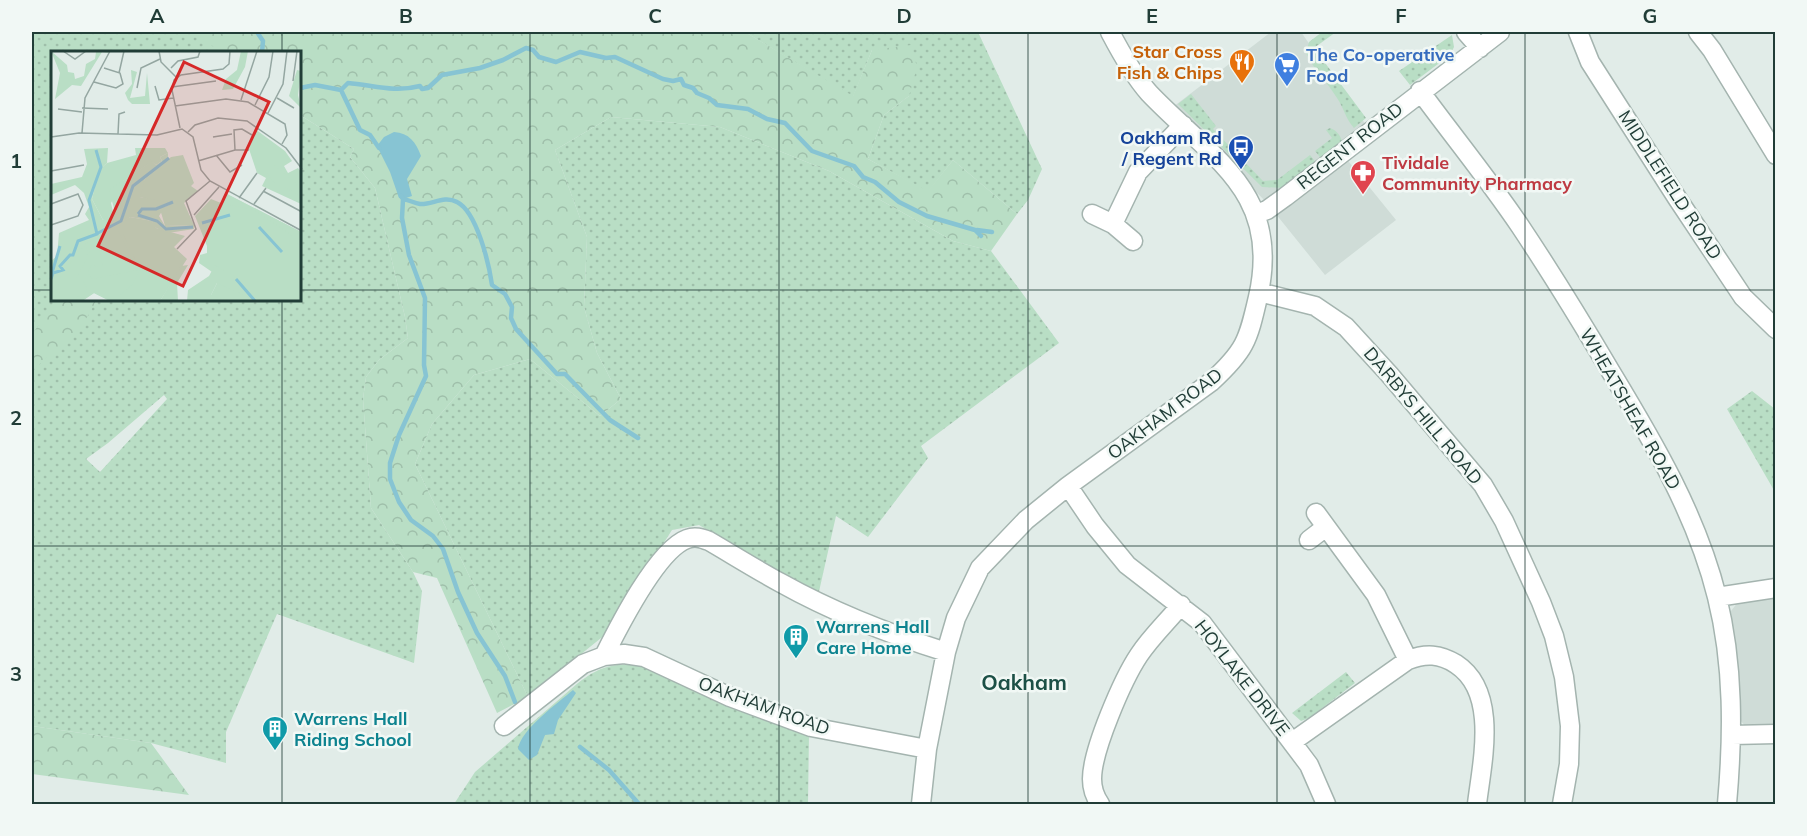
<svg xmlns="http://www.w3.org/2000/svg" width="1807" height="836" font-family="Mulish,sans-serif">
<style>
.built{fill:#cfdcd7}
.grass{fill:url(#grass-dots);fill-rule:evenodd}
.forest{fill:url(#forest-crowns)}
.water{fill:#87c4d3}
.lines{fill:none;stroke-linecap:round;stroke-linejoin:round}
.stream{stroke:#87c4d3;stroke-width:4.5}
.minor-casing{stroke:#a4b4af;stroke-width:21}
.minor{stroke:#fff;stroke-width:18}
.grid{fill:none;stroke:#213d37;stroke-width:1.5;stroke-opacity:0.55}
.labels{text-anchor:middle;stroke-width:5;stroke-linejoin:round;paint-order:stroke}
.food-label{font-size:18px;font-weight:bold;fill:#c56008;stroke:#f1f8f5;text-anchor:end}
.shop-label{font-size:18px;font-weight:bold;fill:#366cbe;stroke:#f1f8f5;text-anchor:start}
.transit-label{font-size:18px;font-weight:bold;fill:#164399;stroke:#f1f8f5;text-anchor:end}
.street-label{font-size:18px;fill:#213d37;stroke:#f1f8f5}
.health-label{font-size:18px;font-weight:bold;fill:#be3a42;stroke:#f1f8f5;text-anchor:start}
.culture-label{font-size:18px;font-weight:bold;fill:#0d838f;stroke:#f1f8f5;text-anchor:start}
.quarter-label{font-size:21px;font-weight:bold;fill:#1c5046;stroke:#f1f8f5}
.inset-river{fill:none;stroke:#87c4d3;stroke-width:3}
.inset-road{fill:none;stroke:#94a6a1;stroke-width:1.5}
.view{fill:#d62828;fill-opacity:0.15;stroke:#d62828;stroke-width:3}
.inset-edge{fill:none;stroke:#213d37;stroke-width:3}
.neatline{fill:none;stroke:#213d37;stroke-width:2}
.grid-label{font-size:20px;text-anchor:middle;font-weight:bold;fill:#213d37}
</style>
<defs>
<pattern id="grass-dots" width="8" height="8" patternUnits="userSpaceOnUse" patternTransform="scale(1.5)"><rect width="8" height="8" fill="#b9dec5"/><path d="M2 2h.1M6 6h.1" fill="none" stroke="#9fbfaa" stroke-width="1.8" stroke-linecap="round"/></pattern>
<pattern id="forest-crowns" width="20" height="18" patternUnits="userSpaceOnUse" patternTransform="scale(1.5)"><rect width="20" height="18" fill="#b9dec5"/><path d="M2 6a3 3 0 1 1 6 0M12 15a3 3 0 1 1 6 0" fill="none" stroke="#9fbfaa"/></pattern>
</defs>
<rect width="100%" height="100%" fill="#e1ece8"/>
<path class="built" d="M1271,32h30l72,103 -28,22 51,63 -71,55 -58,-72 -94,-96z
M1775,592v136h-28l-7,-8 -9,-109 7,-9z"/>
<path class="grass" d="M32,32h189l32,20h-201v248h248v-185l54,34 -4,8 25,31 30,129 3,21 -29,22 -13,17 -3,22 8,109 42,64 9,19 -8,72 -137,-49 -51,118v31l-75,-20 -119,-17zM164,395l3,4 -67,73 -14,-13 22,-16z
M745,32h233l64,137 -14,31 -11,14 -64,-54 -25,32 -60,-33 16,-44 25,-19 -37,-46 -19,47z
M1322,32h14l-22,16 52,70 -12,10c-9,-10 -10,-20 -17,-30 -10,-16 -23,-28 -31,-45l3,-11z
M1452,35l2,12 -4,8 -40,30 -11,-14z
M1191,94l25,32 -3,3 50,52 14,-1 33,-25 8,10 -34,23 -22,-1 -84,-83z
M611,117l109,10 109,44 124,70 38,10 68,92 -138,103 7,12 -60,79 -32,-21 -18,80 -119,-71 -27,5 -66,104 -78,63 -113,-233 17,-40 42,-49 56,-16 70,57 21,-17 -24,-46 -13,-46 3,-70 -32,-87z
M1330,128c7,2 13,10 12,17l-19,16 -8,-10 17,-13 -6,-8z
M1752,391l23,18v83l-48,-83z
M632,664l33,9 144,61 -1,70h-354l21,-32 103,-89c20,-15 29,-18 54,-19z
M1346,672l9,11 -46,35 -8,3 -9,-8z"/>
<path class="forest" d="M193,32h552l108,64 19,-46 39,-5 6,22 -8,29 -25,19 -16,44 60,32 25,-31 64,54 -26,37 -38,-10 -124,-70 -109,-44 -109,-10 -56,33 32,87 -3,70 13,46 24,46 -21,17 -70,-57 -56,16 -42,49 -17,40 113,233 -31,16 -60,-135 -24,-6 -42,-64 -8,-109 3,-22 13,-17 29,-22 -3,-21 -30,-129 -25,-31 4,-8 -54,-34v-63h-79z
M58,300h38c-12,31 -41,49 -64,71v-37z
M32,726l119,17 38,52 -157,-21z"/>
<path class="water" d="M394,132c15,1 22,10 27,24l-14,23 5,17 -9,3 -4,-1 -9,-26 -13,-26 7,-9z
M573,690l3,3 -18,27 -4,14 -9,1 -8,20 -8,5 -11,-11c3,-20 40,-46 55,-59z"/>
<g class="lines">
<path class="stream" d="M257,32l6,9 -1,11
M300,88l15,-3 26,5 7,-7c25,2 46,10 72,3l2,3 6,-1 14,-13 38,-7 23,-8 23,-12 7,2 6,7 17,5 24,-10 26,6 9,-1 48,22 10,2 8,-2 3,6 9,3 4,5 12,5 8,7 31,4 19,10 18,4 27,28 42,15 9,11 12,5 24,20 28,14 48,14 6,6
M341,90l19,40 10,5 9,13
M401,196l2,3c6,1 11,4 17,5 12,1 24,-9 37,-2 20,10 32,62 35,83l13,9 7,13 -1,11 5,11 41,45h8l45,46 28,18
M403,199l-1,19 7,37 16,43 -1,67 2,11 -27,59 -9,28v16l9,23 12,18 22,16 10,13 15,43 19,41 28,43 10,26
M977,230l15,2
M580,747l29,23 30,34"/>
<defs>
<path id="minor" d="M1466,32l14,16
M1578,32l12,30 87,136 66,99 33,32
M1698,32l14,18 64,105
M1420,91c33,45 69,89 100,135 32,48 62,97 91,146 43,71 86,144 106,225 17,68 16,139 10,207
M1092,214l21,10 20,17
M1256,214l11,-4 18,-13 215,-165
M1113,224l25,-52 45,-47
M1259,292l56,14 31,21 43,47 94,111 21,36 37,81 13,34 10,41 6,49 -1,38 -7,40
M1068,486l27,40 32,39 75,58 107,142 17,39
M1316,513l60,82 32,65
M1309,540l17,-13
M1717,597l59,-9
M604,656c14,-28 53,-106 83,-117 8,-3 14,-1 22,2 24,14 48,29 72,42 52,29 108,51 165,69
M504,726l79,-62 21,-8 20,-2 20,3 86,40 81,30 116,22
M1732,735l44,-1
M1292,742l116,-82c18,-7 32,-6 48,4 43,28 26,98 21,140
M921,804l6,-55 19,-97 10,-34 24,-50 46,-48 42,-34 143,-104c34,-31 37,-41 47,-85 24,-105 -46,-138 -109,-204 -16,-18 -28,-40 -39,-61
M1100,804c-5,-7 -8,-16 -8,-25 0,-29 31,-100 47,-124 12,-18 28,-33 42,-50"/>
</defs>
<use href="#minor" class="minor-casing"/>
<use href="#minor" class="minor"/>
</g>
<path class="grid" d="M282,32v20M530,32v772M779,32v772M1028,32v772M1277,32v772M1525,32v772M32,290h20M300,290h1476M282,300v504M32,546h1744"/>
<defs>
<symbol id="restaurant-pin" viewBox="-11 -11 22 30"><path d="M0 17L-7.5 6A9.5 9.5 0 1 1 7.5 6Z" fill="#e8710a" stroke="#f1f8f5"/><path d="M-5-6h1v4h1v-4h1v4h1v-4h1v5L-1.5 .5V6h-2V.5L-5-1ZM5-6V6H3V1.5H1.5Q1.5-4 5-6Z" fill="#fff"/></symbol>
<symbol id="supermarket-pin" viewBox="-11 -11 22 30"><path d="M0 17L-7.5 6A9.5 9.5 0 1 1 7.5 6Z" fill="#3f7fe0" stroke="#f1f8f5"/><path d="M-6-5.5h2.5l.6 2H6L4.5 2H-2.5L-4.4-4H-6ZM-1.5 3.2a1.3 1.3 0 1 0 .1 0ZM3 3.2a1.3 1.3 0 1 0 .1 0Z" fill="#fff"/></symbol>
<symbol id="bus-pin" viewBox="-11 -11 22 30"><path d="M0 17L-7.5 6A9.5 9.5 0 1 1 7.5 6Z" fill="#1a4fb4" stroke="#f1f8f5"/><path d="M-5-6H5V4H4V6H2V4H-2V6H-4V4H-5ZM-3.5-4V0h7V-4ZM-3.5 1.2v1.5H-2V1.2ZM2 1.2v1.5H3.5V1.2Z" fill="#fff"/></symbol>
<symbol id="pharmacy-pin" viewBox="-11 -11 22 30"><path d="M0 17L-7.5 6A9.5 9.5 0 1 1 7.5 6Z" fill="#e0444e" stroke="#f1f8f5"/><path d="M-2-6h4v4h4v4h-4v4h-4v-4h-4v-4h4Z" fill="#fff"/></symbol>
<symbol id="building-pin" viewBox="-11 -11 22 30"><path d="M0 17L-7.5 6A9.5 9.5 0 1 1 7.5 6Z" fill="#0f9aa8" stroke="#f1f8f5"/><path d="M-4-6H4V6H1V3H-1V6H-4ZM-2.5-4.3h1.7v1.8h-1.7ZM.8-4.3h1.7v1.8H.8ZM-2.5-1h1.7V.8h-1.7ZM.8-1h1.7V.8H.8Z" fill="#fff"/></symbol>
</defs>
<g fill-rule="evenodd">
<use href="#restaurant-pin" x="1227" y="47" width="30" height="40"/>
<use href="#supermarket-pin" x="1272" y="50" width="30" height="40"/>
<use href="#bus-pin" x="1226" y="133" width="30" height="40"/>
<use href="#pharmacy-pin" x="1348" y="158" width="30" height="40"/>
<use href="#building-pin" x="781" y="622" width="30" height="40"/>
<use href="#building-pin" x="260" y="714" width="30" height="40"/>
</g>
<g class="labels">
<g class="food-label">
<text x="1222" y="58">Star Cross<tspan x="1222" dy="21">Fish &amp; Chips</tspan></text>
</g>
<g class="shop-label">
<text x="1306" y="61">The Co-operative<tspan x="1306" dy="21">Food</tspan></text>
</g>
<g class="transit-label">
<text x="1222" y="144">Oakham Rd<tspan x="1222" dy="21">/ Regent Rd</tspan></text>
</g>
<g class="street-label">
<text transform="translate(1350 146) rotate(-38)" y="6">REGENT ROAD</text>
<text transform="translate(1670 185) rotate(57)" y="6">MIDDLEFIELD ROAD</text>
<text transform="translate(1630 409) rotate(60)" y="6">WHEATSHEAF ROAD</text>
<text transform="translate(1165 414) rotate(-37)" y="6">OAKHAM ROAD</text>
<text transform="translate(1423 416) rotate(50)" y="6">DARBYS HILL ROAD</text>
<text transform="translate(1242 678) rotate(52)" y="6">HOYLAKE DRIVE</text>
<text transform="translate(764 706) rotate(20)" y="6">OAKHAM ROAD</text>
</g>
<g class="health-label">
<text x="1382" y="169">Tividale<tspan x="1382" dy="21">Community Pharmacy</tspan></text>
</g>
<g class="culture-label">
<text x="816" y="633">Warrens Hall<tspan x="816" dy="21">Care Home</tspan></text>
<text x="294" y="725">Warrens Hall<tspan x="294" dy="21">Riding School</tspan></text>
</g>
<g class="quarter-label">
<text x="1024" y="690">Oakham</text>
</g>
</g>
<g transform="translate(51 51)">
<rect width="250" height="250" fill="#e1ece8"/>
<path d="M190,0h7l-3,16 -12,22 -11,1 4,-11 11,-9zM204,78l30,22 7,10 -8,5 4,7 10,-5 3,4v32l-39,-18 4,-8 -9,-5 -8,-24zM84,97h30l3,5 -8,4 2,4 -6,4 -4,-3 -29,19 -12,22 3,13 -11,4 -11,-21 7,-29 8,-7 29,-8zM132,104l11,28 -3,3 7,5 -14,12 10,22 -29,1 -5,-17 9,-4 -29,-8 -1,-7 6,-11 26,-22zM176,143l74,38v69h-93l9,-18 -2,-9 -16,-11 1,-8 7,-2v-7l-12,-30 16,-17 10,4zM79,166l22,4 4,7 29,8 -11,11 13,12 -27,42h-50l-16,-8 -12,8h-31v-22l26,-31z" fill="#b9dec5"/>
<path d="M0,0l16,14 1,7 6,1 1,6 9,-3 2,-12 9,-5 1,-7 12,-1 1,2 -7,-1 -21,34 -9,-1 -17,14 5,-26zM80,19l6,2 -7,26 15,-2 2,-23 3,31h-18l-4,-4 -3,-7 7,-9zM246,19l4,1 -3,24 3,13 -12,-12zM57,97l-1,15 -8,7 -7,29 11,21 12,-8 -6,-22 39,-26 -2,-8 10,9 6,-4 -2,-4 8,-4v8l-23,18 -5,18 28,5 -9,14 6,10 29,-1v4l-26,4 -14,-6 -2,-6 -22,-4 -11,9 21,43 -8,16 -12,10v6h-10l-16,-8 -12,8h-14l16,-7 3,-6 -4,-7h-8l13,-25 -7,-9 -23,34 1,8 -8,4v-32l6,-5 2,-23 30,-13 -4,-6 4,-7 -5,-14 -9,-8 -24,10v-11l31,-7 5,-13 -3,-15zM65,175l22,44 -46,9 -4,-6 3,-8 12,3 -3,-15h-10l-6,-8zM223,114l22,18 5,13 -29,-15 -5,-9zM176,143l74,38v12l-2,1 -9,-11 -36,-24 -33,-7zM137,214l-11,18 1,18h-18l21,-35zM164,214l22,13 18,22 -38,-17 -6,12 16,6h-40l1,-11 21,-14z" fill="#b9dec5" fill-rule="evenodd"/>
<path class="inset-river" d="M87,163l4,-5h14l17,-7M87,164l19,6 9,8 27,-2M151,172l28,-8M208,176l23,25M47,182l23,-12 12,-35 36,-28M1,222l8,-27M0,228l2,-6 10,-3 -3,-4 10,-11h3l5,-14 19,-7 -8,-34 12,-33 -5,-17M185,228l19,22"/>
<path class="inset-road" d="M12,0l12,8 11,-8M108,0l2,11 16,16M120,17l7,-7 20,-4 2,-6M68,22l5,-22M242,30l4,-30M43,31l22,6 7,-4 -3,-11 -16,-5M104,35l4,14 14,-2M121,36l44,-6M86,37l4,-20 19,-9M226,47l17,10M190,49l16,-49M204,54l14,-28 4,-26M124,55l51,-7 22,3 37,22 2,11 -5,9M31,57l26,1M7,58l24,3M217,62l15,-29 4,-33M129,77l-8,-38 2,-10 7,-5 42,-6 6,-5 1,-13M137,81l7,-7 23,-7 29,3 39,27 16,21M31,82l3,-35 25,-47M67,83l1,-20 6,-2M0,86l28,-4 78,2 25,-6 11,8 8,33 9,11 92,50M162,86l19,-3M184,99l-1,-20 8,-1 10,6M165,104l14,17 12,-7M147,110l37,-11h14M0,120l33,-6M212,140l39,21M188,147l18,-25M0,153l27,-10 5,11 -5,11 -27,9M203,153l12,-16M143,164l25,-28M126,198l19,-20 -10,-28 24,-20"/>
<path class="view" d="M133,11l85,40 -86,184 -85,-40z"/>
<rect width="250" height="250" class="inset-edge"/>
</g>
<rect width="1807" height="836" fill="none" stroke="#f1f8f5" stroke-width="66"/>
<rect x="33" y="33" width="1741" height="770" class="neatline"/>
<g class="grid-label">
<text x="157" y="23">A</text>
<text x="406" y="23">B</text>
<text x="655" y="23">C</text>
<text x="904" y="23">D</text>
<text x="1152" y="23">E</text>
<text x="1401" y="23">F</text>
<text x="1650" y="23">G</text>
<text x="16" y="168">1</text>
<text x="16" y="425">2</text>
<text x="16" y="681">3</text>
</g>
</svg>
